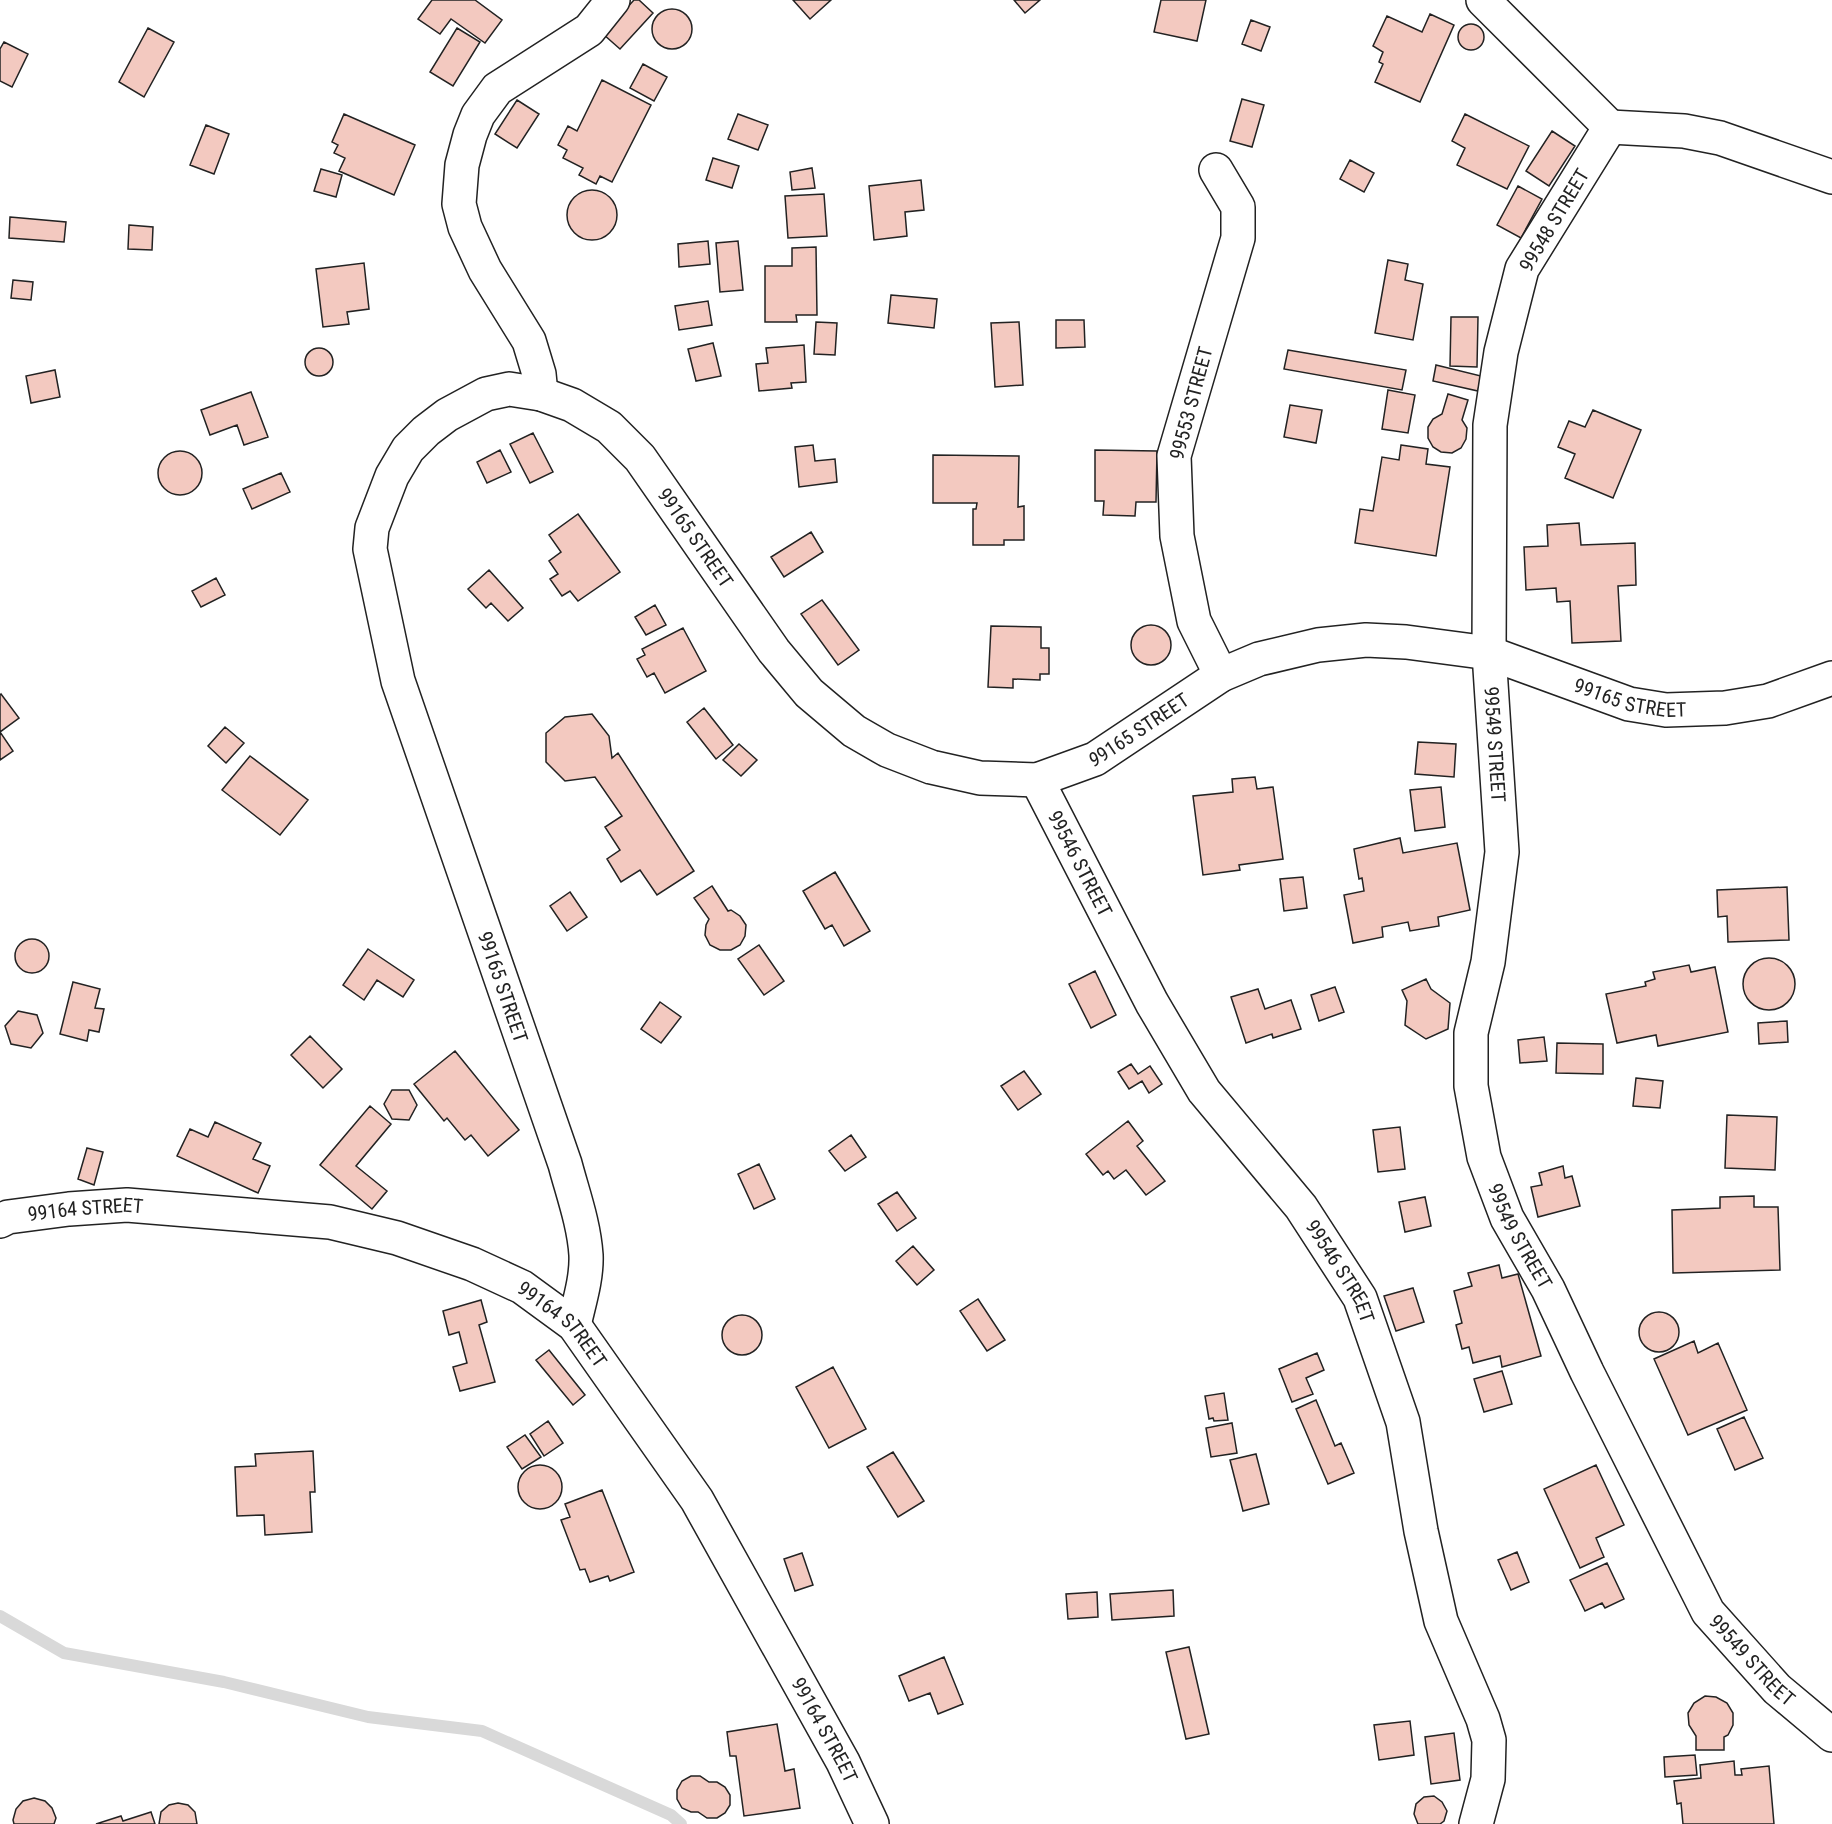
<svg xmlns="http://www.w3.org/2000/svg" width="1832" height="1824" font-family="'Roboto Condensed',sans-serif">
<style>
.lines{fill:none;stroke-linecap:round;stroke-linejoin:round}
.stream{stroke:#d9d9d9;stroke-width:12}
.building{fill:#f3c9c0;stroke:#222;stroke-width:1.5}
.minor-casing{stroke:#222;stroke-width:36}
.minor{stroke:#fff;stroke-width:33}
.labels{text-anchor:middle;stroke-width:4.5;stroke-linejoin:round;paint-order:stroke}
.street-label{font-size:20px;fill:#222;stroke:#fff}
</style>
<rect width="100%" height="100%" fill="#fff"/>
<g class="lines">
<path class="stream" d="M0,1616l64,37 160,29 144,35 114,14 189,84 10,9"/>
</g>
<path class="building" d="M432,0h43l27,20 -17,23 -34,-24 -11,15 -22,-15z
M634,0h5l14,13 -33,36 -17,-15z
M793,0h38l-21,19z
M1014,0h26l-15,13z
M1161,0h45l-9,41 -43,-9z
M652 29a20 20 0 1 1 40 0a20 20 0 1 1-40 0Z
M1430,14l24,11 -34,77 -45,-20 8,-18 -4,-2 4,-10 -10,-6 14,-30 35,16z
M1251,20l19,7 -9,24 -19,-7z
M1458 37a13 13 0 1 1 26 0a13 13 0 1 1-26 0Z
M148,28l26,14 -30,55 -25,-15z
M457,28l23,14 -27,44 -23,-14z
M4,42l24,12 -16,33 -12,-6v-32z
M643,64l24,13 -13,24 -24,-13z
M602,80l49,25 -39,77 -12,-6 -4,8 -17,-9 4,-7 -20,-10 4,-8 -9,-5 10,-19 9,5z
M1242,99l22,6 -12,42 -22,-6z
M517,100l22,14 -22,34 -22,-14z
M344,114l71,31 -21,50 -55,-24 6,-13 -11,-5 4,-8 -6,-3z
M738,114l30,11 -10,25 -30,-11z
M1465,114l64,32 -22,43 -50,-24 8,-17 -13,-7z
M206,125l23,9 -15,40 -24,-9z
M1552,131l23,15 -26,40 -23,-15z
M713,158l26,8 -7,22 -26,-8z
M1350,160l24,13 -10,19 -24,-13z
M812,168l3,20 -23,2 -2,-18z
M321,169l21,6 -6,22 -22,-6z
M921,180l3,30 -19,2 2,24 -33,4 -5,-54z
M1518,186l24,13 -21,39 -24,-13z
M567 215a25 25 0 1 1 50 0a25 25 0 1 1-50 0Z
M824,194l3,42 -39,2 -3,-42z
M10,217l56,5 -2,20 -55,-4z
M129,225l24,2 -1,23 -24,-1z
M708,241l2,23 -31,3 -1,-23z
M738,241l5,49 -23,2 -4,-49z
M816,247l1,68h-21l1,7h-32v-56h27v-18z
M1388,260l20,4 -3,16 18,4 -10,56 -38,-7z
M364,263l5,46 -22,3 2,12 -26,3 -7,-58z
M13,280l20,2 -2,18 -20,-2z
M891,295l46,4 -3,29 -46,-5z
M708,301l4,24 -33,5 -4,-24z
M1451,317h27l-1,50 -27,-1z
M1056,320h28l1,27 -29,1z
M816,322l21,1 -2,32 -21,-1z
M1019,322l4,63 -28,2 -4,-64z
M713,343l8,33 -25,5 -8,-32z
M804,345l2,37 -15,1 1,5 -33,3 -3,-27 12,-1 -2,-15z
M305 362a14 14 0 1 1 28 0a14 14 0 1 1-28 0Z
M1288,350l118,20 -4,20 -118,-21z
M1436,365l45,11 -3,15 -45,-10z
M55,370l5,27 -29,6 -5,-27z
M1388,390l27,5 -7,38 -26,-4z
M251,392l17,45 -24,8 -7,-20 -27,10 -9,-25z
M1448,394l20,6 -6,20 5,8 -1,11 -5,9 -9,5 -11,-1 -8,-5 -5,-9v-11l5,-8 9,-5z
M1290,405l32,5 -6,33 -32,-6z
M1593,410l48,20 -28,68 -48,-20 10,-24 -17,-7 11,-26 16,6z
M533,433l20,39 -23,11 -20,-39z
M813,445l2,16 20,-2 2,23 -38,5 -4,-40z
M1401,445l27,4 -2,15 24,3 -14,89 -81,-13 5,-34 13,2 9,-54 17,3z
M500,450l11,22 -24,11 -10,-21z
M1095,450l62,1 -1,51h-20l-1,14 -32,-1 1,-14h-9z
M158 473a22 22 0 1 1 44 0a22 22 0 1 1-44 0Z
M933,455l86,1 -1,51 6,-1v34h-20v5h-31v-36h3l1,-6h-44z
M281,473l9,19 -38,17 -9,-20z
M578,514l42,58 -42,29 -8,-10 -8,5 -12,-17 8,-5 -9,-13 12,-9 -12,-17z
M1579,523l2,22 54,-2 1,42 -18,1 3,55 -49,2 -2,-42 -13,1 -1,-14 -30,2 -2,-43 24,-1 -1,-21z
M811,532l12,20 -39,25 -13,-20z
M489,570l34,38 -15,13 -17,-18 -5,5 -18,-19z
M216,578l9,17 -24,12 -9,-16z
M822,600l37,50 -21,15 -37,-51z
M655,605l11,20 -20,10 -11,-18z
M1131 645a20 20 0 1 1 40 0a20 20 0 1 1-40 0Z
M991,626l50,1v21h8v26h-9v6l-27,-1v9l-25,-1z
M683,628l23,43 -41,22 -11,-20 -7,4 -10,-18 8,-4 -3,-6z
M1,694l18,24 -19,14v-37z
M704,708l29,37 -17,14 -29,-37z
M592,714l17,22 3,22 6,-5 76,118 -37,24 -17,-25 -19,12 -14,-23 13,-9 -15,-23 17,-11 -27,-39 -30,4 -19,-19v-29l19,-16z
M225,727l19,16 -18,20 -18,-17z
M0,732l13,19 -13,9z
M1418,742l38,2 -2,33 -39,-3z
M739,744l18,16 -16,16 -18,-16z
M250,756l58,44 -28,35 -58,-45z
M1255,777l2,12 16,-2 10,72 -44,6 1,5 -37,5 -10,-79 40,-4 -1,-13z
M1441,787l4,40 -30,4 -5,-41z
M1400,838l3,15 54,-10 13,67 -32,7 1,9 -29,5 -2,-9 -26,5 1,10 -30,6 -9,-48 20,-4 -2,-13 -3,1 -5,-30z
M835,872l35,59 -26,15 -12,-21 -7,4 -22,-38z
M1303,877l4,31 -23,3 -4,-32z
M712,886l16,25 3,-1 9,6 6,9 -1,11 -5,9 -9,5h-11l-10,-5 -5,-10 1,-10 3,-6 -15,-21z
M1787,887l2,53 -61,2 -1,-26 -9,1 -1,-27z
M570,892l17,25 -20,14 -17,-25z
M15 956a17 17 0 1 1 34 0a17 17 0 1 1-34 0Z
M759,945l25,36 -20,14 -26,-36z
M368,949l46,31 -11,17 -26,-17 -13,20 -21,-15z
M1743 984a26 26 0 1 1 52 0a26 26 0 1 1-52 0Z
M1689,965l2,7 24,-5 13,65 -70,14 -2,-11 -39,8 -11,-49 40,-8 -1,-4 10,-3 -2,-7z
M1095,971l21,44 -25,13 -22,-44z
M1426,979l5,10 19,14 -2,26 -22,10 -21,-14 2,-24 -5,-11z
M73,982l27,7 -5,19 9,1 -5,23 -10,-2 -2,11 -27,-7z
M1335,987l9,25 -25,9 -8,-26z
M1258,989l7,20 26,-9 10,29 -28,9 -1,-4 -26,9 -15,-46z
M660,1002l21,15 -20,26 -20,-14z
M18,1011l19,4 6,18 -12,15 -20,-4 -6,-18z
M1787,1021l1,21 -29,2 -1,-21z
M310,1036l32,33 -19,19 -32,-33z
M1544,1037l3,24 -27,2 -2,-23z
M1557,1043l46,1v30l-47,-1z
M455,1051l64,79 -31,26 -17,-21 -6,5 -18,-22 -3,3 -30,-37z
M1131,1064l7,10 12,-8 12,18 -13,9 -7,-12 -13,8 -11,-17z
M1024,1071l17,23 -23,16 -17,-24z
M1636,1078l27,3 -3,27 -27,-2z
M392,1090h17l8,15 -8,15 -17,-1 -8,-15z
M370,1106l21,18 -35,42 31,25 -15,18 -52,-44z
M1727,1115l50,2 -2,53 -50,-2z
M1128,1121l15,20 -6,5 28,35 -19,14 -20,-25 -12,9 -6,-8 -5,4 -17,-21z
M215,1122l46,21 -8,16 17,7 -12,27 -81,-37 13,-27 18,8z
M1400,1127l5,42 -27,3 -5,-42z
M851,1135l15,22 -21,14 -16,-20z
M87,1148l16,4 -9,33 -16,-6z
M759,1164l16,35 -21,10 -16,-35z
M1563,1166l2,12 7,-2 8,30 -42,11 -7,-30 11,-2 -3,-12z
M897,1192l19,26 -19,13 -19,-27z
M1754,1196v11h24l2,63 -107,3 -1,-63 48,-2v-11z
M1425,1197l6,29 -26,6 -6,-30z
M913,1246l21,24 -17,15 -21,-24z
M1499,1265l3,13 16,-4 23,82 -39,11 -2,-11 -27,7 -4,-16 -7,2 -6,-24 6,-2 -8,-32 18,-5 -4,-13z
M1413,1288l11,34 -28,9 -12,-35z
M978,1299l27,41 -18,11 -27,-40z
M481,1300l6,22 -8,3 16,57 -35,9 -7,-24 14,-4 -8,-31 -10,3 -6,-24z
M1639 1332a20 20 0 1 1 40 0a20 20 0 1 1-40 0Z
M722 1335a20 20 0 1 1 40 0a20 20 0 1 1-40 0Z
M1694,1341l4,12 20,-10 29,67 -59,25 -34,-76z
M549,1350l36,45 -12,10 -37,-45z
M1317,1353l7,17 -18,8 7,16 -21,8 -13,-33z
M833,1367l33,62 -37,19 -33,-61z
M1502,1371l10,33 -28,8 -10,-33z
M1224,1393l4,27 -14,1 -1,-3 -4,1 -4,-23z
M1316,1400l19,46 6,-3 13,30 -26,11 -32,-75z
M1744,1417l19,41 -28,12 -18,-41z
M548,1421l15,22 -19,13 -14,-22z
M1232,1423l5,30 -26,4 -5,-29z
M525,1435l16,22 -19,12 -15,-22z
M313,1451l2,41h-5l2,40 -47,3 -1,-20 -27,1 -2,-49 21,-1 -1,-12z
M893,1452l31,49 -26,16 -31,-50z
M1256,1454l13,50 -26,7 -13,-51z
M1596,1465l28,60 -28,13 8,19 -24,11 -36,-79z
M518 1487a22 22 0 1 1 44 0a22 22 0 1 1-44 0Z
M602,1490l32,82 -24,9 -2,-5 -18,6 -5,-13 -5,1 -19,-50 9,-3 -5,-13z
M1517,1552l12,30 -18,8 -13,-30z
M802,1553l11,32 -18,6 -11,-32z
M1607,1563l17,36 -19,9 -3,-5 -17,8 -15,-31z
M1173,1590l1,26 -62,4 -2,-26z
M1097,1592l1,25 -30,2 -2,-25z
M1189,1647l20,87 -23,5 -20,-87z
M944,1657l19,47 -25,10 -8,-21 -21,8 -10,-25z
M1705,1696l11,1 11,6 6,10v12l-5,10 -4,2v13h-28v-14l-7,-11 -1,-12 6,-10z
M1410,1721l4,34 -35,5 -5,-35z
M777,1724l8,47 9,-2 6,39 -56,8 -8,-60h-6l-3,-24z
M1454,1733l6,47 -29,4 -6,-47z
M1695,1755l2,20 -32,2 -1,-20z
M1734,1761l1,14h7l-1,-6 28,-3 5,58h-91l-2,-21 -4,1 -3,-23 27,-3 -1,-13z
M691,1776h9l9,6h8l8,5 5,8v10l-5,8 -8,5h-10l-9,-6h-7l-9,-4 -5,-9v-9l5,-9z
M1434,1796l8,6 5,9 -3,10 -4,3h-22l-4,-10 2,-10 8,-7z
M34,1798l11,3 7,7 4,10 -2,6h-40l-1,-4 3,-11 7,-8z
M178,1803l10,2 7,7 2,12h-38l2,-12 8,-7z
M151,1812l4,12h-59l25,-8 2,5z"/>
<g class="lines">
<defs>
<g id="minor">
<path d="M1483,0l127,127"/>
<path id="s1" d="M1610,127l-88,142 -21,83 -11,73 -1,228 13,199 -14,110 -17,71v53l13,71 23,61 41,71 39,83 121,240 69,77 55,46"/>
<path d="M1610,127l74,4 36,7 112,39"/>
<path d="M1216,170l22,37v31l-64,218 3,80 17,85 27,54"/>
<path d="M541,394l-2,-20 -10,-33 -44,-71 -20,-43 -6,-23 3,-39 8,-30 8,-20 19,-26 92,-59 24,-30"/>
<path id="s2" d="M1037,780l115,223 52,88 97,116 59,91 43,124 18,109 20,90 42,98 6,21 -1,39 -12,45"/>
<path id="s3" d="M0,1221l8,-4 61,-8 58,-4 203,17 67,16 75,26 50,23 52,38 123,175 146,262 29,62"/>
<path id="s4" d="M574,1325c5,-22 13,-47 12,-70 -2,-31 -13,-61 -21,-91l-167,-483 -28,-132 2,-21 20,-52 16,-27 18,-18 21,-16 39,-21 23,-5 32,5 31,11 37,22 31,31 134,193 35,42 45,38 33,19 44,17 49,11 57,2 58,-21 126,-84 38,-16 59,-14 48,-5 40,2 83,11 140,51 37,6 59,-2 43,-7 64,-23"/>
</g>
</defs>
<use href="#minor" class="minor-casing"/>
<use href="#minor" class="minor"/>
</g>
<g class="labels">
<g class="street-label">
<text transform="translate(1554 220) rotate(-59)" y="7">99548 STREET</text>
<text transform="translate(1191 403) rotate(-75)" y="7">99553 STREET</text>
<text dy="7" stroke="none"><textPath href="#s4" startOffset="1288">99165 STREET</textPath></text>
<text dy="7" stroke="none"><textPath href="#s4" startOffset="2368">99165 STREET</textPath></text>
<text dy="7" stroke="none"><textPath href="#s4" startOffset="1846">99165 STREET</textPath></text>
<text dy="7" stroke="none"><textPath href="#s1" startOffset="646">99549 STREET</textPath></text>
<text dy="7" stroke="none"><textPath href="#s2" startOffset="94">99546 STREET</textPath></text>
<text transform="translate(503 987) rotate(71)" y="7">99165 STREET</text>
<text dy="7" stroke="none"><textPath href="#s3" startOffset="87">99164 STREET</textPath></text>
<text dy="7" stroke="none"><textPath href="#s1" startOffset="1150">99549 STREET</textPath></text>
<text dy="7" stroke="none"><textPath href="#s2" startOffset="580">99546 STREET</textPath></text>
<text dy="7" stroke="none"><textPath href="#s3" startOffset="591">99164 STREET</textPath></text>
<text dy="7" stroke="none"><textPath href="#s1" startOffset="1636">99549 STREET</textPath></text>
<text dy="7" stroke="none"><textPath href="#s3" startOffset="1077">99164 STREET</textPath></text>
</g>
</g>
</svg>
